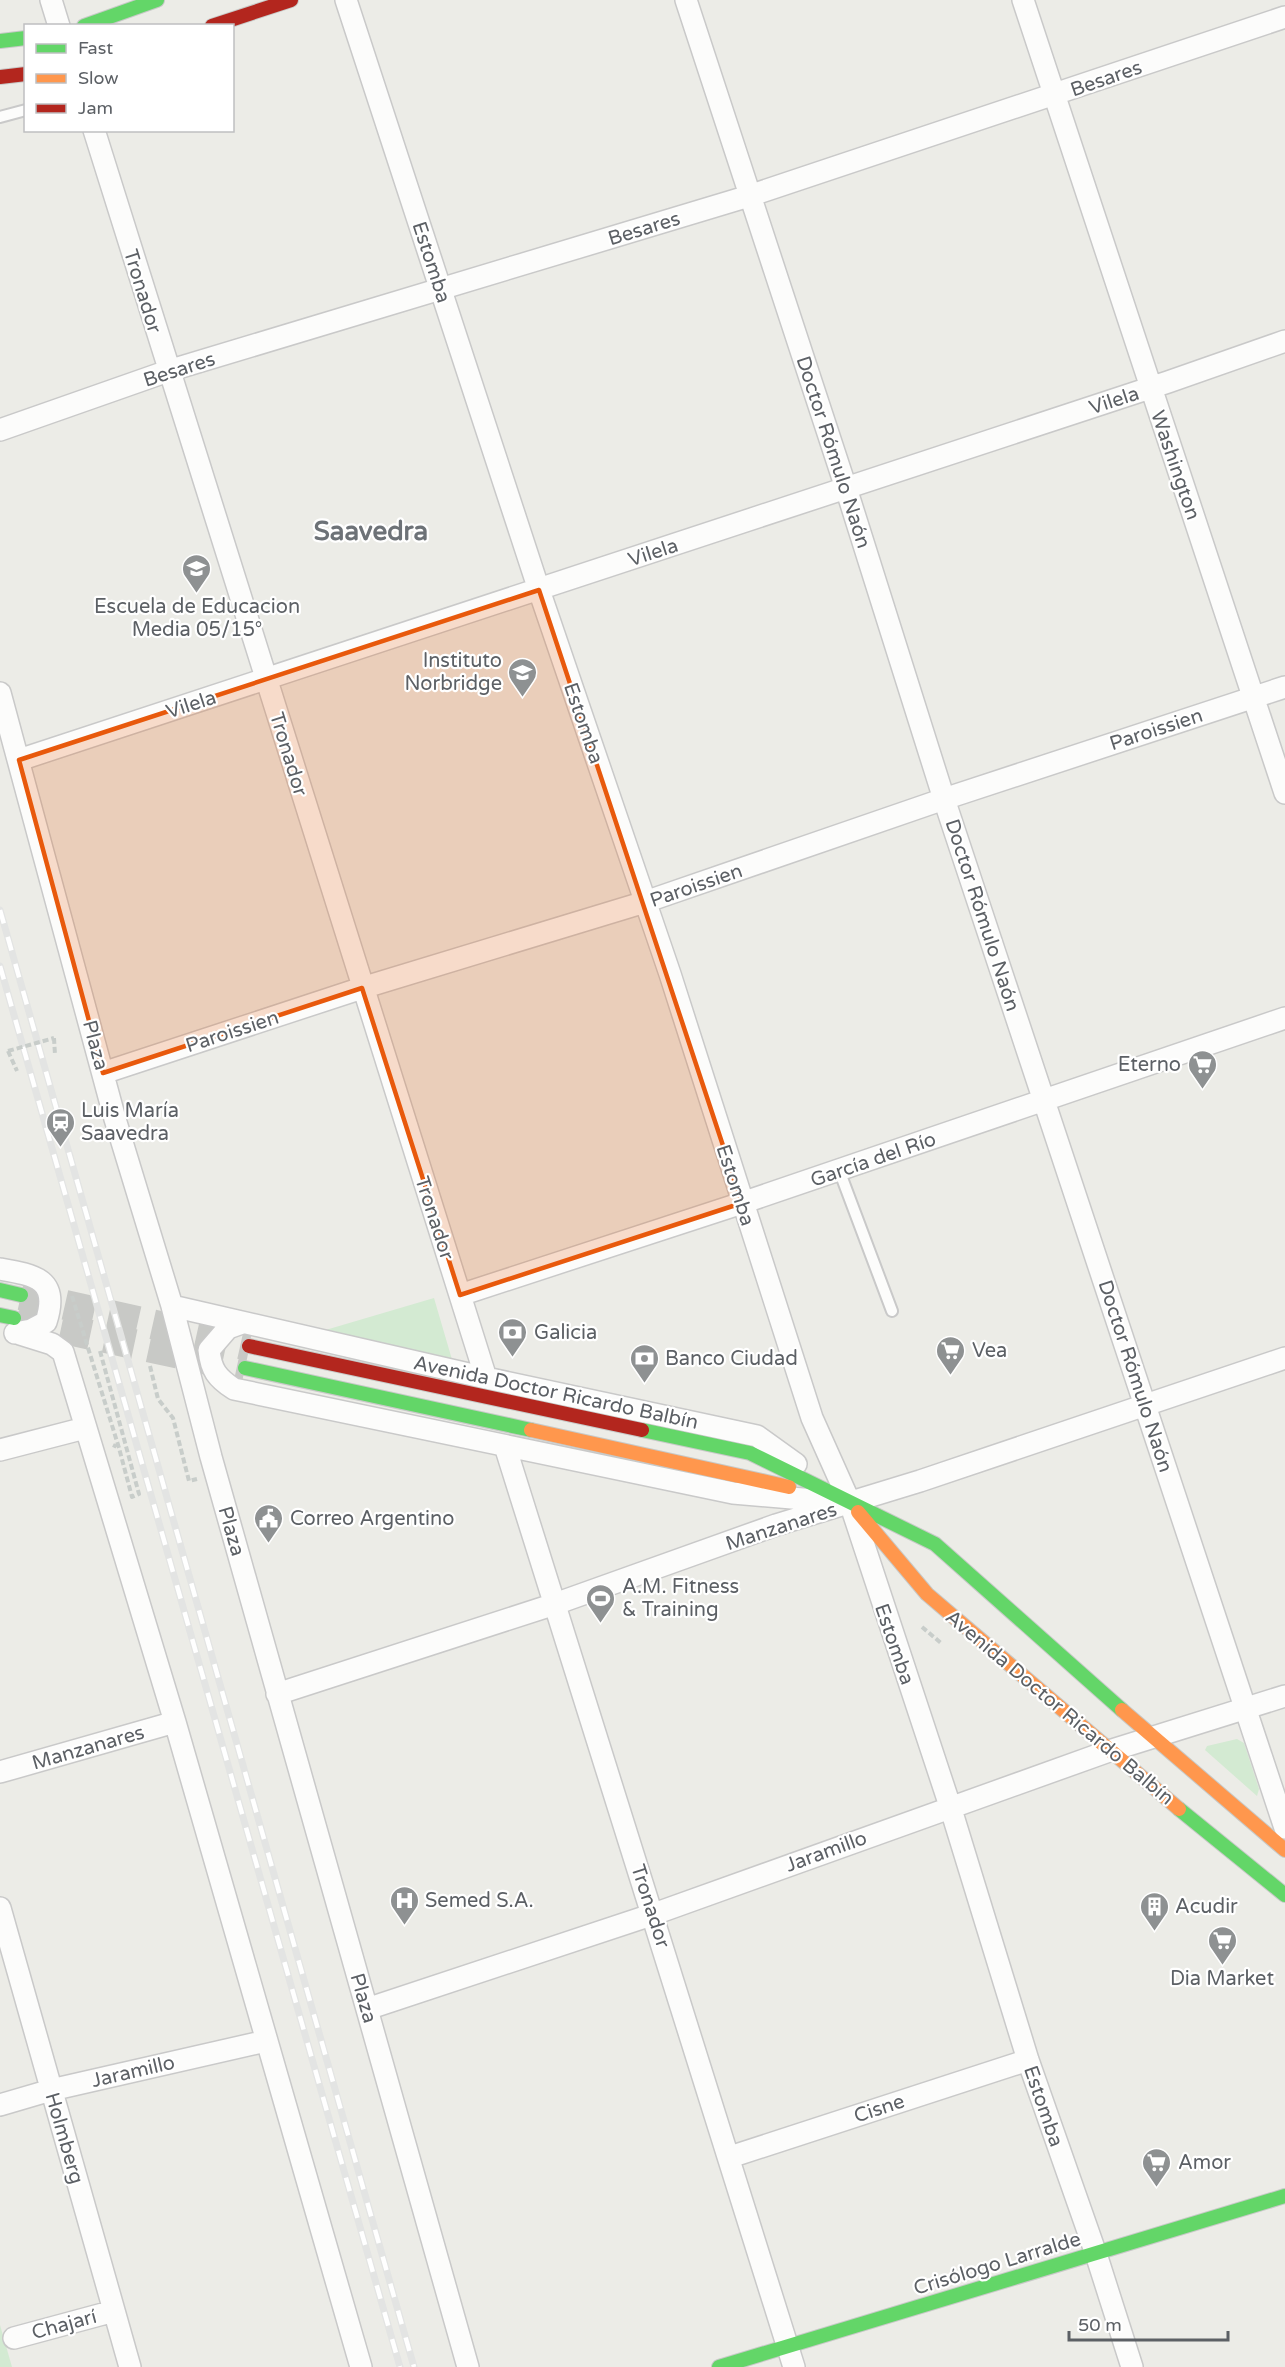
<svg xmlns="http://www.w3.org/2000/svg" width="1285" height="2367" font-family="'Varela Round',sans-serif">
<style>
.green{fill:#d3ead2}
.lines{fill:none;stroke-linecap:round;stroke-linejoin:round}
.secondary-tunnel{stroke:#c8c9c6;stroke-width:30;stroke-dasharray:30 15;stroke-linecap:butt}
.lane-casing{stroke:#c9c9c9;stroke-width:14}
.street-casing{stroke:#c9c9c9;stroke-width:24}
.fast-casing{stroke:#c7c9c7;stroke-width:16}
.slow-casing{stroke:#c7c9c7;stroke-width:16}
.jam-casing{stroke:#c7c9c7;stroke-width:16}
.path{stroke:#c8cdca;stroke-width:4;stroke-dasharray:6 3;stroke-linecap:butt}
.lane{stroke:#fcfcfb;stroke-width:10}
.street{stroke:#fcfcfb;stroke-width:21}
.fast{stroke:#63d668;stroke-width:14}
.slow{stroke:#ff974d;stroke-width:14}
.jam{stroke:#b3261e;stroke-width:14}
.rail-casing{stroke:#e3e4e3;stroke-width:7}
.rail{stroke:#fff;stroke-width:4.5;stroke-dasharray:14;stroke-linecap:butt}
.path-bridge{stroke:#c8cdca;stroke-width:4;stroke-dasharray:6 3;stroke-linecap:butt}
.marked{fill:#e8590c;fill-opacity:0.2;stroke:#e8590c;stroke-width:4.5;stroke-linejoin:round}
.labels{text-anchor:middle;stroke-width:4.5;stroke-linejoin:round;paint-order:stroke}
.street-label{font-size:20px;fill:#5c6065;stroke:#fff}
.poi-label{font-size:20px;fill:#5c6065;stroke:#fff;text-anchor:start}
.district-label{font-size:26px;font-weight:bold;fill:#6d7277;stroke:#fff}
</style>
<rect width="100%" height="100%" fill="#ecece7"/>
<path class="green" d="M434,1298l19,65 -141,-29z
M1237,1739l7,4 15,46 -2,7 -52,-46 2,-4z
M0,2325l12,42h-12z"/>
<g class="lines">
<path class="secondary-tunnel" d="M21,1295l228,51
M17,1319l228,49"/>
<defs>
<path id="lane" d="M0,117l26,-7
M839,1170l53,141"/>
<path id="street" d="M51,0l8,26
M346,0l193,590 131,384 142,444 38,85 100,303 78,254 68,194 36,113
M686,0l160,488 98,311 341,1029
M1023,0l262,793
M94,130l392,1248
M0,430l168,-59 581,-175 536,-179
M0,693l115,426 57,187 39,151 257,910
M19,760l1149,-378 117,-41
M103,1073l259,-85 283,-86 299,-103 341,-112
M0,1269c35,6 60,10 46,53l-15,8 -16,3
M460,1295l282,-92 543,-185
M172,1306l314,72 271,58 39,28
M242,1323l-14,5 -19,22c2,20 8,28 25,39l499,104 105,9
M20,1334l32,10 11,8 112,370 186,645
M505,1446l289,921
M0,1450l85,-22
M277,1694l278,-90 221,-79 144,-44 365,-123
M0,1772l175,-50
M0,1908l130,459
M367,2009l287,-95 455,-163 176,-55
M0,2105l51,-15 215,-49
M730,2157l298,-97
M14,2338l100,-27"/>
<path id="fast" d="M84,26l73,-26
M0,41l26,-3
M0,1290l21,5
M0,1315l14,3
M245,1368l286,62
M642,1430l108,23 185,91 187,166
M1179,1809l106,86
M719,2367l566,-171"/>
<path id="slow" d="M531,1430l258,57
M858,1512l69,82 252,215
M1122,1710l163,140"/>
<path id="jam" d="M212,26l79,-26
M0,77l26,-3
M249,1346l393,84"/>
</defs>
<use href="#lane" class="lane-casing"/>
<use href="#street" class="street-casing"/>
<use href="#fast" class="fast-casing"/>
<use href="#slow" class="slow-casing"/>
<use href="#jam" class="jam-casing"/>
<path class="path" d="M54,1038l1,17
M8,1051l9,20
M72,1296l47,152 -6,-3
M100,1351l39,143 -7,3 -13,-49
M150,1366l8,33 15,19 16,63 8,-2
M922,1627l19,16"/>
<use href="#lane" class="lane"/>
<use href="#street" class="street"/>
<use href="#fast" class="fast"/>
<use href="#slow" class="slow"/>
<use href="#jam" class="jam"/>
<defs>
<path id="rail" d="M0,910l414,1457
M0,966l400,1401"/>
</defs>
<use href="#rail" class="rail-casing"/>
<use href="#rail" class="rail"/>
<path class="path-bridge" d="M8,1051l46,-13"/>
</g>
<path class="marked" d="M539,590l203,613 -282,92 -98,-307 -259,85 -84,-313z"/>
<defs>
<symbol id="school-pin" viewBox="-11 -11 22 30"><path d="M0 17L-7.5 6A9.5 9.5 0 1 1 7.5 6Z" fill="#8e9192" stroke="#fff"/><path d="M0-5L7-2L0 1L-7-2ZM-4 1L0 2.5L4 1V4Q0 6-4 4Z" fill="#fff"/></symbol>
<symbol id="supermarket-pin" viewBox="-11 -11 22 30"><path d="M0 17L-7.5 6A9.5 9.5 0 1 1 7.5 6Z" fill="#8e9192" stroke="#fff"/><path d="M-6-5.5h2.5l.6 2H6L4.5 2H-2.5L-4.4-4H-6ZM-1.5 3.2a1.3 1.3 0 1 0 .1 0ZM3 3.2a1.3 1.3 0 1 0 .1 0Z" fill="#fff"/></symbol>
<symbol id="station-pin" viewBox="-11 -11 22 30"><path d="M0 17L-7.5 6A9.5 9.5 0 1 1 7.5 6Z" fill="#8e9192" stroke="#fff"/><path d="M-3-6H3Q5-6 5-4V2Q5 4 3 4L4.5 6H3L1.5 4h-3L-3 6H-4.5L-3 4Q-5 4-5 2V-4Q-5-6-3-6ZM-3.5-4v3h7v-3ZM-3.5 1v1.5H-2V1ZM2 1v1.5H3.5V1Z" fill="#fff"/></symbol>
<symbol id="bank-pin" viewBox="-11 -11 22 30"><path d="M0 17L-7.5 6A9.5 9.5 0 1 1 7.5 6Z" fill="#8e9192" stroke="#fff"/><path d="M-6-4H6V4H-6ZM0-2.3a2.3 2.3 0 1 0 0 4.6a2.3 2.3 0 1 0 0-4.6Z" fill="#fff"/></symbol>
<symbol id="civic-pin" viewBox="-11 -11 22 30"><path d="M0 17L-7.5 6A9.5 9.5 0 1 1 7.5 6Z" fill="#8e9192" stroke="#fff"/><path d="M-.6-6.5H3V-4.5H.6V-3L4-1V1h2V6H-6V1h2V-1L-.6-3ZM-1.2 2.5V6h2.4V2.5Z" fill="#fff"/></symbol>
<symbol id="stadium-pin" viewBox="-11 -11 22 30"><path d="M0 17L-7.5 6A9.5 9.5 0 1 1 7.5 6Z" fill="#8e9192" stroke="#fff"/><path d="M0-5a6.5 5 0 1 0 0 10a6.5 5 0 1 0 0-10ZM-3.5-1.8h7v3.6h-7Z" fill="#fff"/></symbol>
<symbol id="hospital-pin" viewBox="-11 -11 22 30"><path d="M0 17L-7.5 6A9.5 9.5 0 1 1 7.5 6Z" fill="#8e9192" stroke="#fff"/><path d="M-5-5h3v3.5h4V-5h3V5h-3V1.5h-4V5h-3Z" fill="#fff"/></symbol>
<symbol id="building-pin" viewBox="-11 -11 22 30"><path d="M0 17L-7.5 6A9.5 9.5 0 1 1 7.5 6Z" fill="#8e9192" stroke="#fff"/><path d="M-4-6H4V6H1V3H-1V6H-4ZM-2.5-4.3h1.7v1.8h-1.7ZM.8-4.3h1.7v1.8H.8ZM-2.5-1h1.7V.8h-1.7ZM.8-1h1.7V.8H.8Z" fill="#fff"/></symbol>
</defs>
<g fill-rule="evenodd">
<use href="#school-pin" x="180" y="552" width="33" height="45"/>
<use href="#school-pin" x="506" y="656" width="33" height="45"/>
<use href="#supermarket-pin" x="1186" y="1048" width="33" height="45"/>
<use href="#station-pin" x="44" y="1106" width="33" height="45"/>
<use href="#bank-pin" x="496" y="1316" width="33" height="45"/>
<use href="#supermarket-pin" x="934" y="1334" width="33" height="45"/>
<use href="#bank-pin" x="628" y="1342" width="33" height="45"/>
<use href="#civic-pin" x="252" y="1502" width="33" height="45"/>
<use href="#stadium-pin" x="584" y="1582" width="33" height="45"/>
<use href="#hospital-pin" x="388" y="1884" width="33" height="45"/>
<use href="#building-pin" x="1138" y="1890" width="33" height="45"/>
<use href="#supermarket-pin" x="1206" y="1924" width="33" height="45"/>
<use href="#supermarket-pin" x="1140" y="2146" width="33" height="45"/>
</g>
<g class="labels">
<g class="street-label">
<text transform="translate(1106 78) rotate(-19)" y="7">Besares</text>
<text transform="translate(644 228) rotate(-17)" y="7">Besares</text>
<text transform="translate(432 262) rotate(72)" y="7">Estomba</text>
<text transform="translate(143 291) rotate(73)" y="7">Tronador</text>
<text transform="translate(179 369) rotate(-18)" y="7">Besares</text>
<text transform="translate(1114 400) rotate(-18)" y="7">Vilela</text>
<text transform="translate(834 452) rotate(72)" y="7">Doctor Rómulo Naón</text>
<text transform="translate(1176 465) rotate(71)" y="7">Washington</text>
<text transform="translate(653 552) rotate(-18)" y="7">Vilela</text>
<text transform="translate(191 704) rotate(-18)" y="7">Vilela</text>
<text transform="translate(584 723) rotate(71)" y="7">Estomba</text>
<text transform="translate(1156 729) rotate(-18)" y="7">Paroissien</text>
<text transform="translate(289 754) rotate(73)" y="7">Tronador</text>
<text transform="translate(696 885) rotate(-19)" y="7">Paroissien</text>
<text transform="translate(983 915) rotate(72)" y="7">Doctor Rómulo Naón</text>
<text transform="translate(232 1031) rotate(-18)" y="7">Paroissien</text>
<text transform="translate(96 1045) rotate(75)" y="7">Plaza</text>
<text transform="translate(873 1159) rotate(-19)" y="7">García del Río</text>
<text transform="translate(736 1185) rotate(72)" y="7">Estomba</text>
<text transform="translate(435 1218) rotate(72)" y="7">Tronador</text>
<text transform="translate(1136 1376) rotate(72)" y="7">Doctor Rómulo Naón</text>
<text transform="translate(556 1392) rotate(12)" y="7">Avenida Doctor Ricardo Balbín</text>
<text transform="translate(781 1526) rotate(-18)" y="7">Manzanares</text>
<text transform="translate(232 1531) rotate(74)" y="7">Plaza</text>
<text transform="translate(895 1644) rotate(71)" y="7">Estomba</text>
<text transform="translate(1060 1707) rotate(40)" y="7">Avenida Doctor Ricardo Balbín</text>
<text transform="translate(88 1747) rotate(-16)" y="7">Manzanares</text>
<text transform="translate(826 1851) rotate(-20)" y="7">Jaramillo</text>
<text transform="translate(651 1906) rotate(72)" y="7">Tronador</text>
<text transform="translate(364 1998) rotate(74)" y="7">Plaza</text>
<text transform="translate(133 2071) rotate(-13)" y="7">Jaramillo</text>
<text transform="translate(1044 2106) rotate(71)" y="7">Estomba</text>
<text transform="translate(879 2108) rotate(-18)" y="7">Cisne</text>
<text transform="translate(65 2138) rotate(74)" y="7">Holmberg</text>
<text transform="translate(997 2263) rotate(-17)" y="7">Crisólogo Larralde</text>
<text transform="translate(64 2324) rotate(-15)" y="7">Chajarí</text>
</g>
<g class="poi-label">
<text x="197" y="613" text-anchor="middle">Escuela de Educacion<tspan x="197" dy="23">Media 05/15°</tspan></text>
<text x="502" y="667" text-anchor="end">Instituto<tspan x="502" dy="23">Norbridge</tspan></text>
<text x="1181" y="1071" text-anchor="end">Eterno</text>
<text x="81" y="1117">Luis María<tspan x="81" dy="23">Saavedra</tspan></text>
<text x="534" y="1339">Galicia</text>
<text x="972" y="1357">Vea</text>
<text x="665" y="1365">Banco Ciudad</text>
<text x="290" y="1525">Correo Argentino</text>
<text x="622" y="1593">A.M. Fitness<tspan x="622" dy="23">&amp; Training</tspan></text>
<text x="425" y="1907">Semed S.A.</text>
<text x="1175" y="1913">Acudir</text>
<text x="1222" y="1985" text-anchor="middle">Dia Market</text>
<text x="1178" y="2169">Amor</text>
</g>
<g class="district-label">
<text x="371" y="540">Saavedra</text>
</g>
</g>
<rect x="24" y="24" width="210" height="108" fill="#ffffff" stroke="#bebfc1" stroke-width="1.5"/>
<rect x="36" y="44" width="30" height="9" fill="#63d668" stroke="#bebfc1" stroke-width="1.5"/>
<text x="78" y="54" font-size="18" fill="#5c6065">Fast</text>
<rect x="36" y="74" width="30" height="9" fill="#ff974d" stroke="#bebfc1" stroke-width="1.5"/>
<text x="78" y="84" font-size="18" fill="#5c6065">Slow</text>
<rect x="36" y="104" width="30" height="9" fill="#b3261e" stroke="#bebfc1" stroke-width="1.5"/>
<text x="78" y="114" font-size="18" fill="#5c6065">Jam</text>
<path d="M1069 2331v9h159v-9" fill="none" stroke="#5c6065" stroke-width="3"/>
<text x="1078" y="2331" font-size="18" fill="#5c6065" stroke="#ffffff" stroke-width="4.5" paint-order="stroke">50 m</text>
</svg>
